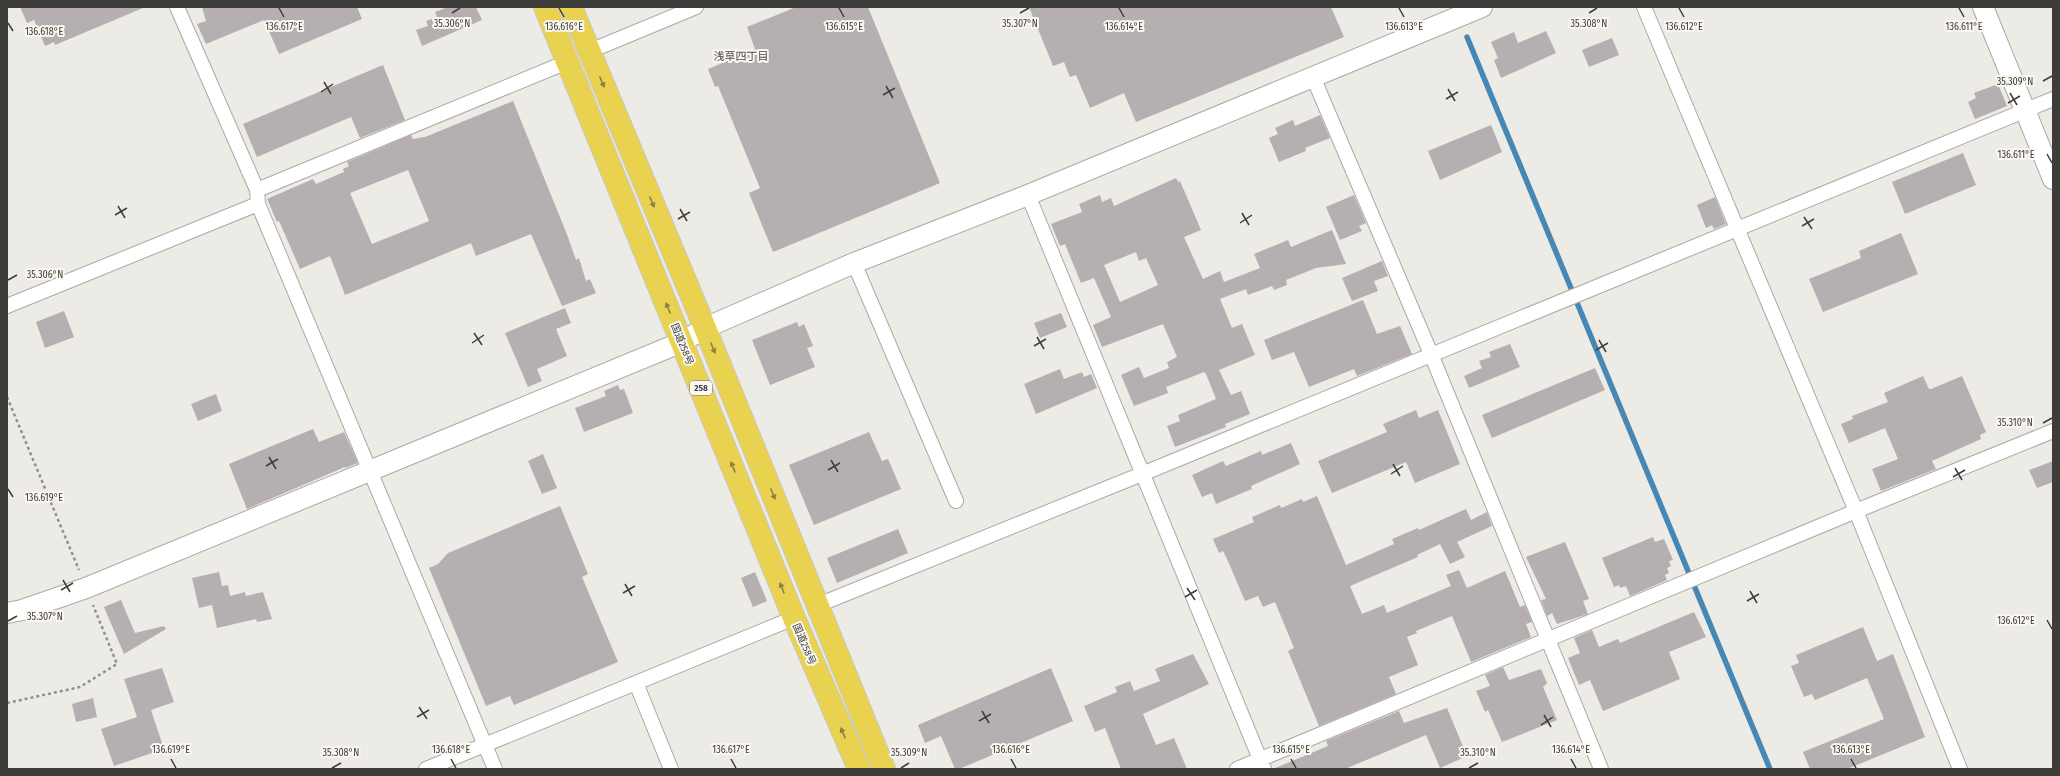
<svg xmlns="http://www.w3.org/2000/svg" width="2060" height="776" font-family="'Fira Sans Condensed','Noto Sans JP',sans-serif">
<style>
.lines{fill:none;stroke-linecap:round;stroke-linejoin:round}
.stream{stroke:#4787b3;stroke-width:5.5}
.building{fill:#b6afb1;fill-rule:evenodd}
.street-casing{stroke:#aba9a3;stroke-width:16}
.secondary-casing{stroke:#aba9a3;stroke-width:22}
.highway-casing{stroke:#c9c9c8;stroke-width:24}
.path{stroke:#908f8b;stroke-width:2.5;stroke-dasharray:3 3;stroke-linecap:butt}
.street{stroke:#fff;stroke-width:14}
.secondary{stroke:#fff;stroke-width:20}
.highway{stroke:#e8d250;stroke-width:22}
.oneway{fill:#8a8044}
.ticks{fill:none;stroke:#3d3d3a;stroke-width:1.5}
.labels{text-anchor:middle;stroke-width:4;stroke-linejoin:round;paint-order:stroke}
.shield{fill:#fbf8f2;stroke:#767571;stroke-width:1}
.shield-label{font-size:9px;font-weight:bold;fill:#3d3d3a}
.street-label{font-size:10px;fill:#3d3d3a;stroke:#fbf8f2}
.neighbourhood-label{font-size:11px;fill:#4e4c47;stroke:#fbf8f2}
.ticks-label{font-size:10px;text-anchor:middle;fill:#3d3d3a;stroke:#fbf8f2;stroke-width:4;stroke-linejoin:round;paint-order:stroke}
</style>
<rect width="100%" height="100%" fill="#edebe5"/>
<g class="lines">
<path class="stream" d="M1467,37l303,732"/>
</g>
<path class="building" d="M20,7h123v1l-88,37 -1,-3 -9,4 -11,-26 -7,3z
M202,7h155l5,12 -83,35 -15,-34 -58,24 -9,-20 9,-3z
M448,7h28l6,13 -60,26 -6,-16 12,-4 -2,-5 11,-4 -2,-5z
M796,7h72l72,176 -167,69 -24,-59 11,-5 -42,-102 -3,1 -7,-18 47,-20 -8,-22z
M1029,7h302l13,30 -208,85 -12,-29 -34,15 -14,-33 -6,2 -6,-15 -11,4z
M1546,31l10,22 -55,25 -7,-18 4,-2 -7,-16 23,-10 4,11z
M1612,38l7,17 -30,12 -7,-17z
M383,65l22,55 -45,18 -9,-21 -94,40 -14,-33z
M1998,84l9,22 -32,13 -7,-17 8,-4 -2,-5z
M513,101l55,136 8,23 3,-2 7,23 4,-2 6,14 -34,13 -31,-72 -55,22 -5,-13 -126,52 -15,-39 -30,13 -21,-48 -2,1 -10,-23 46,-20 3,5 28,-12 -1,-3 6,-3 -2,-4 64,-27 2,4 12,-2zM408,170l21,51 -57,23 -22,-51z
M1320,115l10,23 -25,10 1,3 -27,11 -10,-24 9,-4 -3,-6 18,-8 2,6z
M1491,125l11,27 -62,28 -12,-29z
M1963,153l13,32 -71,29 -13,-32z
M1176,178l2,4 2,-1 21,49 -17,7 19,42 17,-8 4,11 36,-14 -6,-14 34,-14 3,7 41,-17 14,34 -30,4 -30,12 1,5 -13,5 -2,-4 -24,9 -2,-6 -26,10 12,29 10,-4 13,31 -36,15 12,25 10,-4 9,23 -25,10 1,3 -51,20 -8,-21 13,-5 -2,-6 38,-16 -10,-25 -2,-2 -38,15 2,6 -34,13 -13,-31 18,-8 5,11 25,-10 -2,-6 10,-5 -14,-33 -61,23 -9,-22 18,-8 -17,-39 -13,5 -16,-39 -5,2 -9,-22 31,-12 -3,-8 21,-9 2,7 9,-4 3,8zM1136,252l3,9 7,-3 12,27 -38,17 -16,-37z
M1354,195l12,28 -7,3 3,5 -22,9 -14,-33z
M1715,197l11,27 -12,5 -2,-4 -6,3 -9,-23z
M1901,233l17,41 -95,38 -14,-33 52,-21 -2,-7z
M1382,261l6,15 -14,5 4,10 -26,10 -10,-23z
M1363,300l14,34 23,-8 12,28 -55,22 -3,-7 -45,18 -15,-35 -22,8 -8,-20z
M565,308l6,15 -15,6 11,27 -30,13 5,12 -14,6 -23,-54z
M64,311l10,26 -29,11 -9,-26z
M1061,313l6,14 -27,11 -6,-15z
M797,322l2,5 5,-3 9,22 -6,2 8,19 -45,18 -18,-45z
M1510,344l10,23 -51,21 -5,-12 18,-8 -3,-7 12,-4 -2,-5z
M1595,368l10,22 -113,48 -10,-23z
M1060,369l4,10 18,-7 2,5 7,-3 6,14 -61,26 -12,-30z
M1923,376l6,13h2l31,-13 24,56 -6,3 1,4 -49,22 4,8 -55,22 -9,-22 26,-10 -13,-31 -36,15 -8,-19 12,-5 -1,-3 36,-14 -4,-9z
M618,385l2,5 4,-1 9,24 -49,19 -9,-24 31,-12 -2,-5z
M216,394l6,17 -24,10 -7,-17z
M1416,410l3,8 19,-8 22,54 -45,19 -9,-21 -74,31 -14,-32 69,-29 -4,-8z
M313,429l6,13 25,-10 14,31 -13,5v-1l-98,42 -18,-45z
M869,432l13,29 6,-2 13,30 -87,36 -25,-60z
M1291,443l9,21 -49,22 1,3 -36,15 -4,-11 -10,4 -10,-22 31,-14 3,5 35,-15 1,4z
M543,454l14,34 -15,6 -14,-33z
M2053,461v21l-16,6 -8,-18z
M1317,496l29,69 48,-21 -2,-5 26,-11 1,2 47,-21 5,11 16,-8 5,14 -35,16 8,15 -15,7 -10,-20 -23,11 1,2 -68,29 12,28 22,-9 3,8 64,-27 -5,-11 13,-5 8,18 38,-17 15,36 5,-2 7,17 -6,2 5,13 -60,25 -19,-46 -36,15 1,2 -10,4 11,28 -29,12 7,17 -77,32 -31,-75 6,-3 -19,-46 -12,5 -5,-11 -13,5 -18,-42 -4,-8 -4,2 -6,-14 41,-17 -2,-5 28,-12 1,3 21,-9 1,3z
M560,506l28,68 -6,3 36,85 -104,43 -4,-9 -24,10 -57,-138 9,-4 10,-11z
M898,529l10,24 -71,30 -10,-25z
M1653,537l2,5 9,-3 9,21 -4,1 2,5 -4,2 2,5 -4,2 2,5 -37,16 -4,-10 -6,2 -1,-3 -5,2 -12,-29z
M1565,542l24,57 -6,2 5,13 -31,10 -5,-11 -5,3 -6,-16 5,-1 -20,-42z
M219,572l3,14 6,-1 2,11 15,-4 1,4 17,-4 9,27 -15,3 -1,-3 -39,9 -5,-23 -13,3 -7,-30z
M755,572l12,29 -14,6 -12,-29z
M121,600l14,33 29,-7 2,3 -42,25 -20,-47z
M1694,612l12,25 -37,15 11,27 -77,32 -13,-31 -11,5 -11,-27 12,-5 -6,-15 18,-8 7,17 19,-8 2,4z
M1863,627l14,34 16,-7 32,83 -78,32h-37l-7,-17 81,-33 -17,-41 -52,22 -3,-6 -8,3 -13,-31 8,-3 -3,-8z
M1193,654l16,30 -66,30 13,31 18,-7 13,31h-66l-16,-41 -10,4 -11,-26 33,-14 -2,-5 15,-6 4,10 26,-10 -5,-12z
M1503,667l6,13 32,-11 6,14 -4,4 14,33 -55,22 -14,-32 -3,2 -9,-21 14,-5 -5,-11z
M162,668l12,34 -23,8 13,39 -50,17 -13,-37 36,-12 -13,-38z
M1051,668l22,53 -114,48h-4l-14,-33 -16,7 -7,-18z
M93,698l4,19 -21,5 -4,-18z
M1447,708l20,48 -27,12 -14,-33 -81,34h-72l55,-23 -2,-5 73,-30 5,12z"/>
<g class="lines">
<defs>
<path id="street" d="M177,7l80,183 1,14 237,565
M1644,7l212,504 104,258
M590,51l106,-44
M1313,77l118,277 170,415
M257,190l310,-128
M1028,195l236,574
M854,263l102,238
M7,306l251,-102
M818,605l324,-131 911,-375
M636,683l35,86
M426,769l368,-151
M1237,769l619,-258 197,-80"/>
<path id="secondary" d="M1983,7l70,172
M7,613l15,-3 64,-22 596,-246 23,-14 149,-65 174,-68 454,-188"/>
<path id="highway" d="M545,7l249,611 65,151
M571,7l134,321 179,441"/>
</defs>
<use href="#street" class="street-casing"/>
<use href="#secondary" class="secondary-casing"/>
<use href="#highway" class="highway-casing"/>
<path class="path" d="M7,397l72,173
M7,703l73,-16 37,-23 -24,-59"/>
<use href="#street" class="street"/>
<use href="#secondary" class="secondary"/>
<use href="#highway" class="highway"/>
</g>
<defs><path id="oneway-solid" d="M-6-.8H1V-3.2L6.5 0L1 3.2V.8H-6Z"/></defs>
<g class="oneway">
<use href="#oneway-solid" transform="translate(602 82) rotate(67)"/>
<use href="#oneway-solid" transform="translate(652 202) rotate(67)"/>
<use href="#oneway-solid" transform="translate(668 308) rotate(-112)"/>
<use href="#oneway-solid" transform="translate(713 348) rotate(68)"/>
<use href="#oneway-solid" transform="translate(733 467) rotate(-112)"/>
<use href="#oneway-solid" transform="translate(773 494) rotate(68)"/>
<use href="#oneway-solid" transform="translate(782 588) rotate(-112)"/>
<use href="#oneway-solid" transform="translate(843 733) rotate(-113)"/>
</g>
<path class="ticks" d="M279,8l5,9M559,8l5,9M839,8l5,9M1119,8l5,9M1399,8l5,9M1679,8l5,9M1959,8l5,9M452,13l8,-5M1020,13l9,-5M1589,13l8,-5M8,23l5,8M2043,81l9,-5M324,82l7,12M886,86l7,12M1448,89l7,12M321,92l12,-8M2010,93l7,12M883,95l12,-7M1446,99l12,-7M2008,103l12,-7M2047,154l5,9M118,206l7,12M680,209l7,12M1242,213l7,12M115,215l12,-7M1804,217l8,12M678,219l12,-7M1240,223l12,-8M1802,226l12,-7M8,280l9,-5M474,333l8,12M1037,337l7,12M1599,340l7,12M472,343l12,-8M1034,346l12,-7M1596,350l12,-7M2043,423l9,-5M269,457l7,12M831,460l7,12M1393,464l7,12M266,466l12,-7M1955,468l7,12M828,470l12,-7M1391,474l12,-8M1953,477l12,-7M8,489l5,8M63,580l7,12M625,584l7,12M1187,588l8,12M61,590l12,-7M1750,591l7,12M623,593l12,-7M1185,597l12,-7M1747,601l12,-7M2047,620l5,9M8,621l9,-5M419,707l8,12M982,711l7,12M1544,715l7,12M417,717l12,-7M979,721l12,-7M1541,725l12,-8M171,759l5,9M451,759l5,9M731,759l5,9M1011,759l5,9M1291,759l5,9M1571,759l5,9M1851,759l5,9M332,768l9,-5M901,768l8,-5M1469,768l9,-5"/>
<g class="labels">
<rect class="shield" x="690" y="381" width="22" height="14" rx="3"/>
<g class="shield-label">
<text x="701" y="391">258</text>
</g>
<g class="street-label">
<text transform="translate(683 344) rotate(68)" y="4">国道258号</text>
<text transform="translate(805 644) rotate(67)" y="4">国道258号</text>
</g>
<g class="neighbourhood-label">
<text x="741" y="60">浅草四丁目</text>
</g>
</g>
<g class="ticks-label">
<text x="452" y="27">35.306°N</text>
<text x="1020" y="27">35.307°N</text>
<text x="1589" y="27">35.308°N</text>
<text x="284" y="30">136.617°E</text>
<text x="564" y="30">136.616°E</text>
<text x="844" y="30">136.615°E</text>
<text x="1124" y="30">136.614°E</text>
<text x="1404" y="30">136.613°E</text>
<text x="1684" y="30">136.612°E</text>
<text x="1964" y="30">136.611°E</text>
<text x="44" y="35">136.618°E</text>
<text x="2015" y="85">35.309°N</text>
<text x="2016" y="158">136.611°E</text>
<text x="45" y="278">35.306°N</text>
<text x="2015" y="426">35.310°N</text>
<text x="44" y="501">136.619°E</text>
<text x="45" y="620">35.307°N</text>
<text x="2016" y="624">136.612°E</text>
<text x="171" y="753">136.619°E</text>
<text x="451" y="753">136.618°E</text>
<text x="731" y="753">136.617°E</text>
<text x="1011" y="753">136.616°E</text>
<text x="1291" y="753">136.615°E</text>
<text x="1571" y="753">136.614°E</text>
<text x="1851" y="753">136.613°E</text>
<text x="341" y="756">35.308°N</text>
<text x="909" y="756">35.309°N</text>
<text x="1478" y="756">35.310°N</text>
</g>
<rect width="2060" height="776" fill="none" stroke="#3d3d3a" stroke-width="16"/>
</svg>
